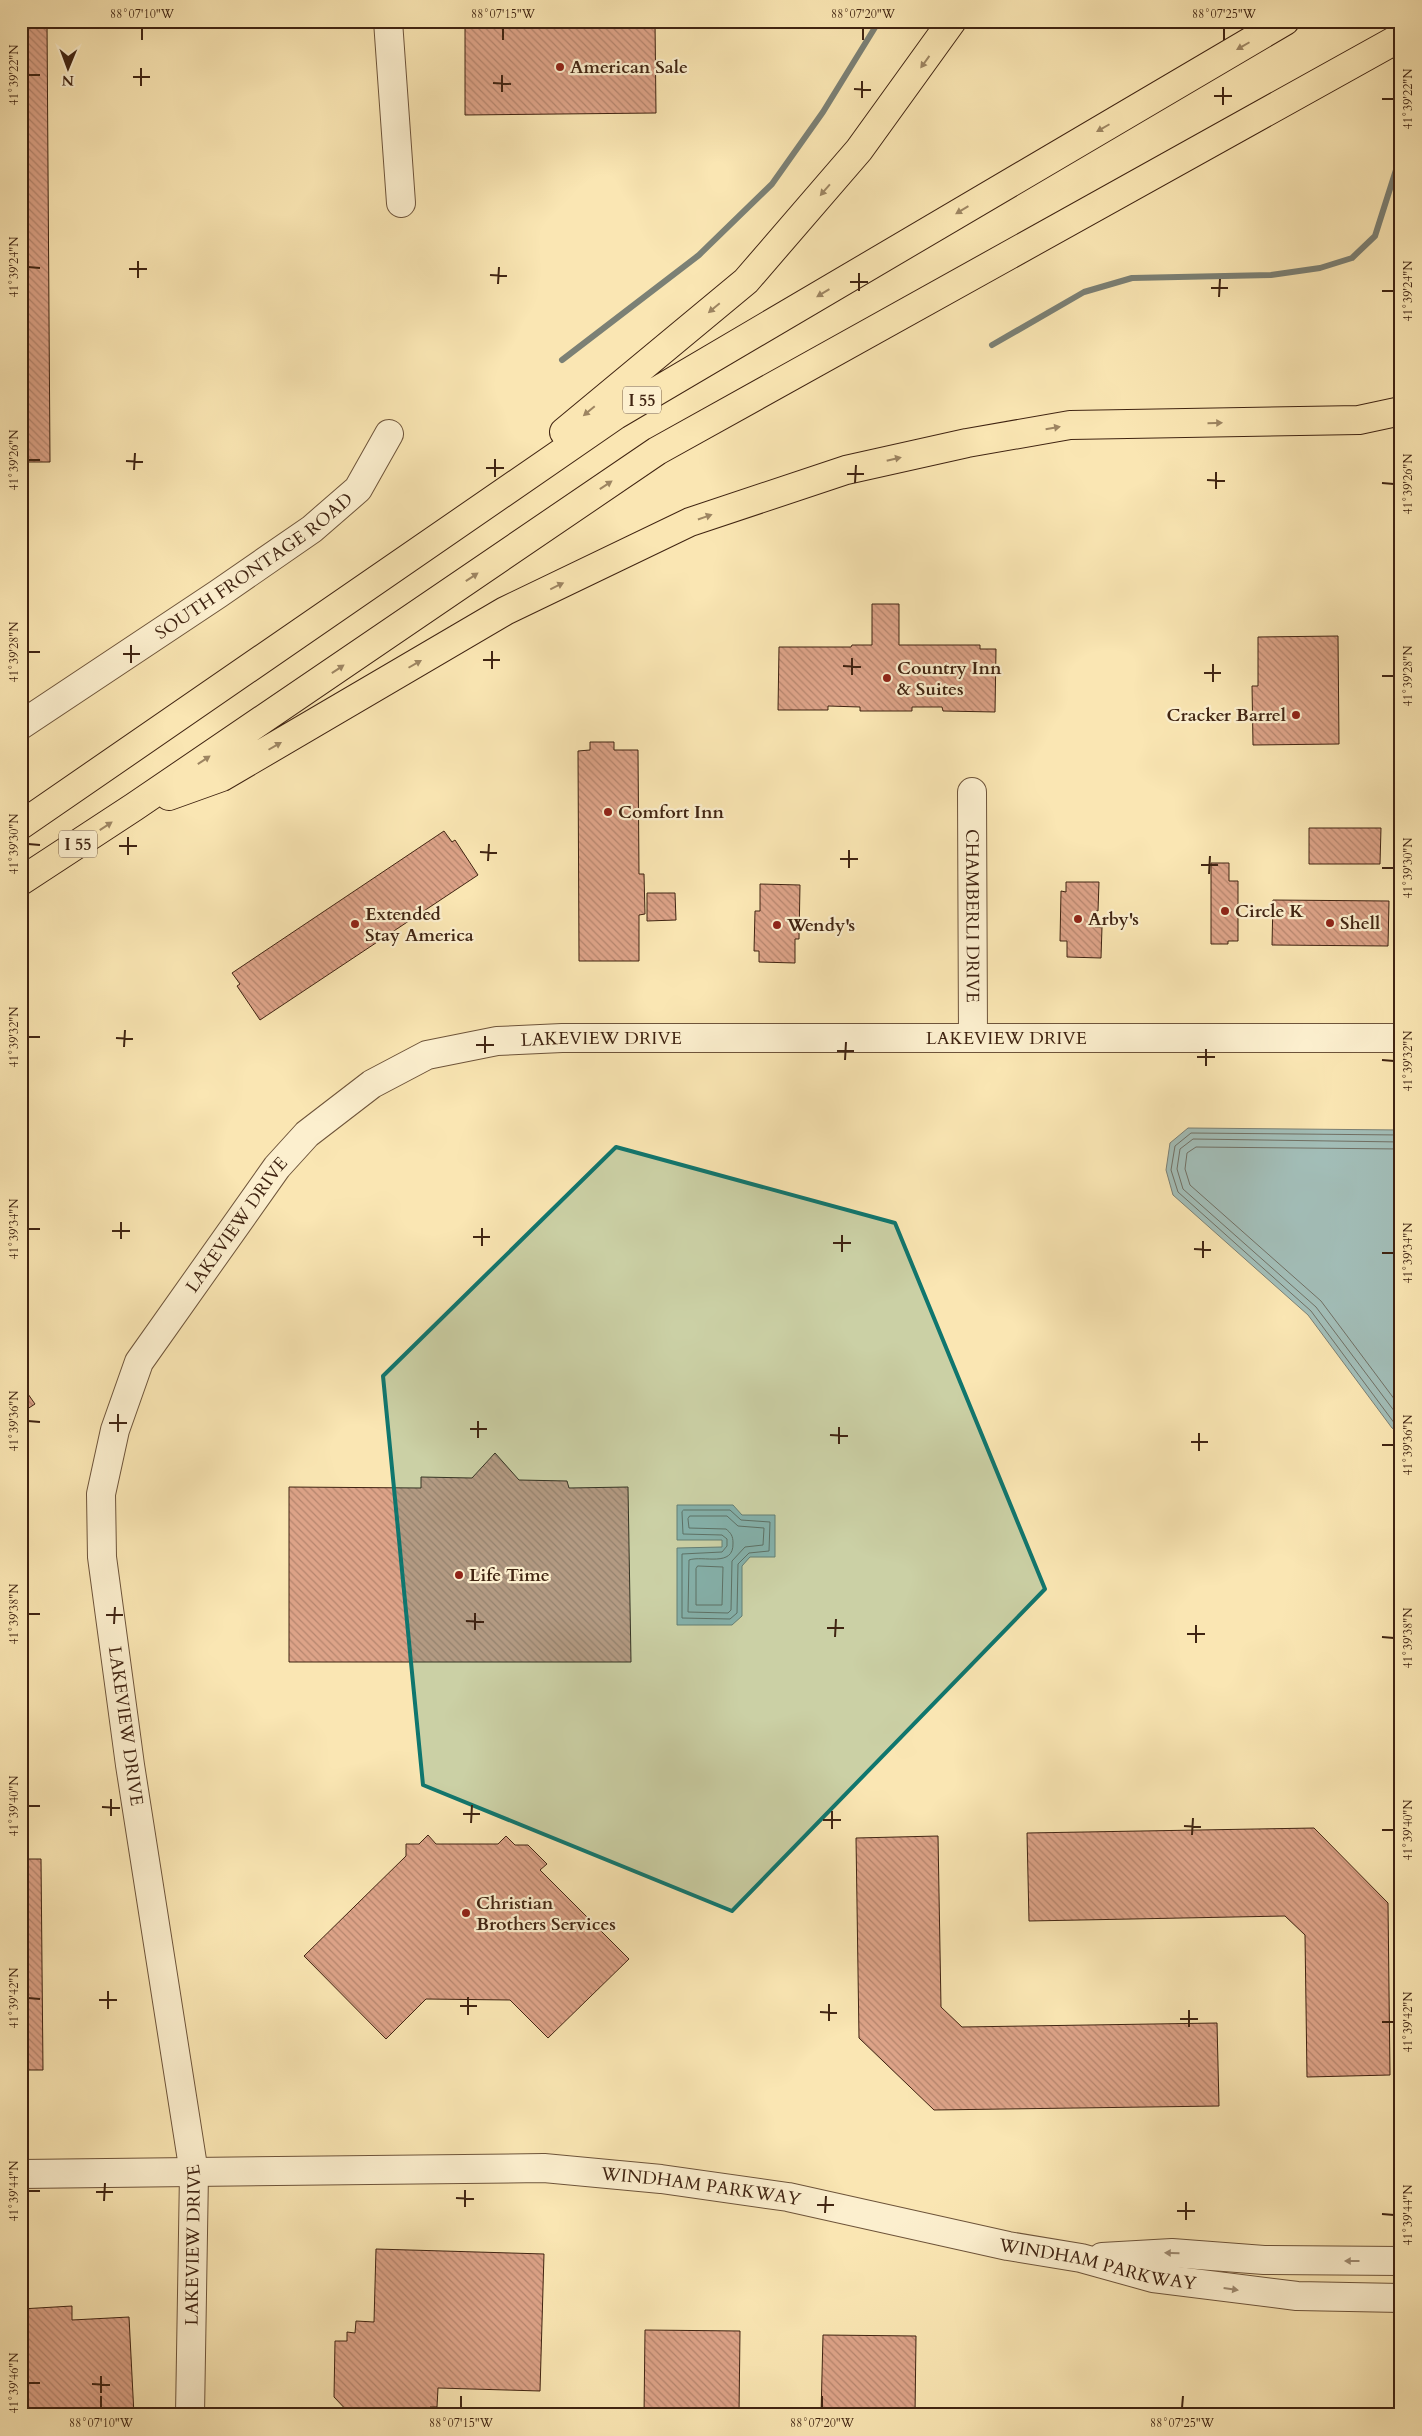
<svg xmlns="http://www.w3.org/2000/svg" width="1422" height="2436" font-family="Cardo,serif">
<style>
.water{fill:#a2bdb7;stroke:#7b8075}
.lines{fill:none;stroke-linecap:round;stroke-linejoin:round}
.shore{stroke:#717064;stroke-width:1}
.stream{stroke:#7b8075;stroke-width:6}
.building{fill:url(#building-back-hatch);stroke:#402412}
.minor-casing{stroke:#6e543a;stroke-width:30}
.highway-casing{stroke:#402412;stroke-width:30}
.minor{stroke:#fcefce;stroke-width:28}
.highway{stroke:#fae6b3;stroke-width:28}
.oneway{fill:#9d8562}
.oneway2{fill:#9e8a70}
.marked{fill:#0f766e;fill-opacity:0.2;stroke:#0f766e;stroke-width:4;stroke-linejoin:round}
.ticks{fill:none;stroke:#402412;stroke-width:2}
.poi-dot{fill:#8f2418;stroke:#fcefce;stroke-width:2}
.labels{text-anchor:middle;stroke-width:4.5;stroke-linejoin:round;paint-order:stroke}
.shield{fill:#fcefce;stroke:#78614a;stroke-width:1}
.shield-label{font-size:16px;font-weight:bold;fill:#402412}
.poi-label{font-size:18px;font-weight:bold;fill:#402412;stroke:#fcefce;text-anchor:start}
.street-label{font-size:18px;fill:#402412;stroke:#fcefce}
.neatline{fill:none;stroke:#402412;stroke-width:2}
.ticks-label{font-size:12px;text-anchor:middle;fill:#402412}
</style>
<defs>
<pattern id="building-back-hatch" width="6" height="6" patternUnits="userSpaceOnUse" patternTransform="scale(1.25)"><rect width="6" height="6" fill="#dda388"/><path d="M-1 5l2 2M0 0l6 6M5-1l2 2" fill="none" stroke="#b5856e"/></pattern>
</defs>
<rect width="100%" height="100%" fill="#fae6b3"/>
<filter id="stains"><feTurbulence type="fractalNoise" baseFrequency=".004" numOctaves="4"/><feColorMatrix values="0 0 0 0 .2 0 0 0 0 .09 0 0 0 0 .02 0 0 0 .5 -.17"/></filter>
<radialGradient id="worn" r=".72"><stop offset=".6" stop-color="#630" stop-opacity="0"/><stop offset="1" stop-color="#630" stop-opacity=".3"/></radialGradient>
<path class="water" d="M1188,1128l213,2v304l-9,-6 -84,-113 -135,-120 -7,-25 4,-27z
M677,1505h56l9,10h33v42h-25l-8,9v50l-10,9h-55v-77l45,-1v-7h-45z"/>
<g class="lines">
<path class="shore" d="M1401,1135l-210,-2 -16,13 -4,24 7,22 133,119 84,113 6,4
M1401,1142l-208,-3 -13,10 -3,20 6,20 133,118 85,113
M1401,1149l-205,-2 -9,6 -2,16 5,16 131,116 80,107
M684,1510h46l11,10 29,2 -1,29 -20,2 -11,11 -1,49 -7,6 -48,-1v-64l40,-2 5,-6v-7l-5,-4 -39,-1 -1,-22z
M690,1516h37l11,10 26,2 -1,17 -18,2 -13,14 -1,49 -3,3 -40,-1 1,-52c14,-5 45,8 44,-17 0,-7 -2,-10 -7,-14l-37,-1 -1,-9z
M698,1566l25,1 -1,38h-26v-36z"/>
<path class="stream" d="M992,345l92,-53 48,-14 139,-3 49,-7 32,-10 23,-22 21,-66 5,-6
M562,360l137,-105 73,-71 51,-72 56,-91"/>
</g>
<path class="building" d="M21,21h26l3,441h-29z
M465,21h190l1,92 -191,2z
M872,604h27v41h81v4h16l-1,63 -52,-1 -1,-4h-30v4h-52v-4l-32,-1v4h-50l1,-63h72l1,-2h20z
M1338,636l1,108 -86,1 -1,-59h6v-49z
M590,742h24v8h24l1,124h5l1,40 -6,1v46h-60l-1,-210 12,-1z
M1309,828h72l-1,36h-71z
M444,831l8,11 3,-2 23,35 -218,145 -23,-34 3,-2 -8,-11z
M1211,863h18v18h9v60h-10v3h-17z
M1066,882h33l-1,29h-2l-1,16h7l-1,31 -34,-1v-16h-7l1,-50 5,1z
M760,884l40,1 -1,54h-4v24l-36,-1v-11h-5l1,-40h5z
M647,893h28l1,27 -29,1z
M1273,900l116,1 -1,45 -116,-1z
M21,1384l14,20 -14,9z
M495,1453l24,27 48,1 2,7 59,-1 3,175h-342v-175l132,1v-11l51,1z
M1314,1828l74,75 2,172 -83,2 -2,-142 -20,-19 -256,5 -2,-88z
M428,1835l8,9h62l8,-8 9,9h13l19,19 -7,6 89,89 -81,79 -38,-38 -84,-1 -40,40 -82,-83 102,-100v-12h13z
M938,1836l3,171 21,20 255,-4 2,83 -285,4 -75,-72 -3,-200z
M21,1859h20l2,211h-22z
M376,2249l168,5 -4,137 -102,-3 -1,19h-7l-1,8h-78l-17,-18 1,-56h12v-9l8,1 1,-12 18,1z
M72,2306v14l57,-3 5,98h-113v-106z
M645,2330l95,1 -1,84h-95z
M823,2335l93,1 -1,79h-94z"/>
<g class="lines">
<defs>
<g id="minor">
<path d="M388,21l13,182"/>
<path id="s1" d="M21,725l197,-131 94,-65 46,-40 31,-55"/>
<path id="s2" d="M972,792l1,246"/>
<path id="s3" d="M21,2174l523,-6 117,11 127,18 220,49 73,12 72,20 144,18 104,2"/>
<path d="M1102,2257l70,-4 92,7 137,1"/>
<path id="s4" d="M190,2415l4,-242 -64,-408 -28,-208 -1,-63 14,-64 24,-68 138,-195 30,-33 65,-50 55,-29 70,-14 65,-3h839"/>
</g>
<path id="highway" d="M564,432l182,-151 113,-131 93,-129
M169,796l53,-19 283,-166 185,-89 156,-52 121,-27 103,-18 289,-5 42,-9
M21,825l595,-410 669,-394
M21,881l113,-74 523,-356 744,-414"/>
</defs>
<use href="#minor" class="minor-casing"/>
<use href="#highway" class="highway-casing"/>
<use href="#minor" class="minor"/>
<use href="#highway" class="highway"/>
</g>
<defs><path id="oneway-solid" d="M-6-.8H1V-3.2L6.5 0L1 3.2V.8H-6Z" transform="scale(1.25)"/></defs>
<g class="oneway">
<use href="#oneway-solid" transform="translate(1243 46) rotate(150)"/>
<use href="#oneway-solid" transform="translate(925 62) rotate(126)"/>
<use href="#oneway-solid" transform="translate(1103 128) rotate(150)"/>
<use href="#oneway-solid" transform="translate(825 190) rotate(131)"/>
<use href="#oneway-solid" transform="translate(962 210) rotate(149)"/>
<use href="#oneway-solid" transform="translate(823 293) rotate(149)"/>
<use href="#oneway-solid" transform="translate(714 308) rotate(140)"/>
<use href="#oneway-solid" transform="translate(589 411) rotate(140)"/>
<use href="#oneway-solid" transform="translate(1215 423) rotate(-1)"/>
<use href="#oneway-solid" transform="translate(1053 428) rotate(-10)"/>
<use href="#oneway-solid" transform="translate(894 459) rotate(-13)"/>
<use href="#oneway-solid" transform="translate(606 485) rotate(-34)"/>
<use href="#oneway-solid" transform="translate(705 517) rotate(-19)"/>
<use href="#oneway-solid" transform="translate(472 577) rotate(-34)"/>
<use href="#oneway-solid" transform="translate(557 586) rotate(-26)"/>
<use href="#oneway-solid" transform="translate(415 664) rotate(-30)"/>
<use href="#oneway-solid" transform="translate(338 669) rotate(-34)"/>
<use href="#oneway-solid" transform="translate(275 746) rotate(-30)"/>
<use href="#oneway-solid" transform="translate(204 760) rotate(-34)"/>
<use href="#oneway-solid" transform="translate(106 826) rotate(-33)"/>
</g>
<g class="oneway2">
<use href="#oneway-solid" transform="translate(1172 2253) rotate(-179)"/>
<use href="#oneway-solid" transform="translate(1352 2261) rotate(-180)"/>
<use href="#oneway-solid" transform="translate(1231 2289) rotate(8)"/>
</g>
<path class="marked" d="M616,1147l279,76 150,366 -313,322 -309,-126 -40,-409z"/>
<path class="ticks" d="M142,40v-12M503,40v-12M863,40v-12M1224,40v-12M28,75h12M133,77h17M493,83l18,1M141,86v-18M854,89l17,1M502,92v-17M1214,96h18M862,98v-17M1382,99h12M1223,105v-18M28,267l12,1M129,269h18M490,275l17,1M138,278v-17M850,282h18M498,284l1,-17M1211,288h17M859,291v-18M1382,291h12M1219,297l1,-18M28,460h12M126,461l17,1M486,468h18M134,470l1,-17M847,474h17M495,477v-18M1207,480l18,1M855,483l1,-18M1382,483l12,1M1216,489v-17M28,652h12M123,654h17M483,660h17M131,663v-18M843,666l18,1M492,669v-18M1204,673h17M852,675v-17M1382,676h12M1213,682v-18M28,844l12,1M119,846h18M480,852l17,1M128,855v-18M840,859h18M488,861l1,-17M1201,865h17M849,868v-18M1382,868h12M1209,874l1,-18M28,1037h12M116,1038l17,1M476,1045h18M124,1047l1,-17M837,1051h17M485,1053v-17M1197,1057h18M845,1060l1,-18M1382,1060l12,1M1206,1066v-17M28,1229h12M112,1231h18M473,1237h17M121,1239v-17M833,1243h18M482,1246v-18M1194,1249l17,1M842,1252v-17M1382,1253h12M1203,1258v-17M28,1421l12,1M109,1423h18M470,1429h17M118,1432v-18M830,1435l18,1M478,1438v-17M1191,1442h17M839,1444v-17M1382,1445h12M1199,1451v-18M28,1614h12M106,1615h17M466,1621l18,1M114,1624l1,-17M827,1628h17M475,1630v-17M1187,1634h18M835,1637l1,-18M1382,1637l12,1M1196,1643v-18M28,1806h12M102,1807l18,1M463,1814h17M111,1816v-17M823,1820h18M471,1823l1,-18M1184,1826l17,1M832,1829v-18M1382,1830h12M1192,1835l1,-17M28,1998l12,1M99,2000h18M460,2006h17M108,2009v-18M820,2012l17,1M468,2015v-18M1180,2019h18M829,2021v-17M1382,2022h12M1189,2027v-17M28,2191h12M96,2192h17M456,2198l18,1M104,2201l1,-18M817,2205h17M465,2207v-17M1177,2211h18M825,2213l1,-17M1382,2214l12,1M1186,2220v-18M28,2383h12M92,2384l18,1M101,2393v-17M101,2408v-12M461,2408v-12M822,2408v-12M1182,2408l1,-12"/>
<g class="poi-dot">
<circle cx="560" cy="67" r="5"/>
<circle cx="887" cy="678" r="5"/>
<circle cx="1296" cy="715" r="5"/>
<circle cx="608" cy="812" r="5"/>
<circle cx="1225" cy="911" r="5"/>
<circle cx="1078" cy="919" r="5"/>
<circle cx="1330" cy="923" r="5"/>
<circle cx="355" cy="924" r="5"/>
<circle cx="777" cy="925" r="5"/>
<circle cx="459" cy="1575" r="5"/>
<circle cx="466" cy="1913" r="5"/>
</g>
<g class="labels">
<g class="shield">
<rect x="623" y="386.5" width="38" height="27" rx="4"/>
<rect x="59" y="830.5" width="38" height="27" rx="4"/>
</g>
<g class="shield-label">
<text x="642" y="406">I 55</text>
<text x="78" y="850">I 55</text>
</g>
<g class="poi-label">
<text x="570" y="73">American Sale</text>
<text x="897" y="674">Country Inn<tspan x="897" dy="21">&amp; Suites</tspan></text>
<text x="1286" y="721" text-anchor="end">Cracker Barrel</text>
<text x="618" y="818">Comfort Inn</text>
<text x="1235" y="917">Circle K</text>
<text x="365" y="920">Extended<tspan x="365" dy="21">Stay America</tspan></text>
<text x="1088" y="925">Arby's</text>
<text x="1340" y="929">Shell</text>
<text x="787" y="931">Wendy's</text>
<text x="469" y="1581">Life Time</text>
<text x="476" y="1909">Christian<tspan x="476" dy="21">Brothers Services</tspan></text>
</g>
<g class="street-label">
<text dy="6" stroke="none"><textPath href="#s1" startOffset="282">SOUTH FRONTAGE ROAD</textPath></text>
<text dy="6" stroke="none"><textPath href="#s2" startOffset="124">CHAMBERLI DRIVE</textPath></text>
<text dy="6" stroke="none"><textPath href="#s4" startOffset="2074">LAKEVIEW DRIVE</textPath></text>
<text dy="6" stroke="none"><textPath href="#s4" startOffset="1669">LAKEVIEW DRIVE</textPath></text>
<text dy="6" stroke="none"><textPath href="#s4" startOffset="1234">LAKEVIEW DRIVE</textPath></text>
<text transform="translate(126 1726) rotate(82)" y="6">LAKEVIEW DRIVE</text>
<text dy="6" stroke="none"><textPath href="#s3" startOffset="681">WINDHAM PARKWAY</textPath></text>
<text dy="6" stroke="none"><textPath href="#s4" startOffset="170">LAKEVIEW DRIVE</textPath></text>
<text dy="6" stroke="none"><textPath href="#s3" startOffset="1086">WINDHAM PARKWAY</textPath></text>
</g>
</g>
<rect width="1422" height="2436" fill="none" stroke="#fae6b3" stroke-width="55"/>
<g transform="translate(68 68) rotate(181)" stroke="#fcefce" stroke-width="4" paint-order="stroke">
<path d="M0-4L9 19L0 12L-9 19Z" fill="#402412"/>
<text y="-8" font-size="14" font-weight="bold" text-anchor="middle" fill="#402412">N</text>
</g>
<rect x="28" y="28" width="1366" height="2380" class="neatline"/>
<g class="ticks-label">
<text x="142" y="18">88°07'10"W</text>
<text x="503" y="18">88°07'15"W</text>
<text x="863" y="18">88°07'20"W</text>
<text x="1224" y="18">88°07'25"W</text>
<text transform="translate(14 75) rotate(-90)" y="4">41°39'22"N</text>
<text transform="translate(1408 99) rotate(-90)" y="4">41°39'22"N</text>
<text transform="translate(14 267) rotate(-90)" y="4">41°39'24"N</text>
<text transform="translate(1408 291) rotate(-90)" y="4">41°39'24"N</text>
<text transform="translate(14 460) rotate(-90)" y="4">41°39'26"N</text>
<text transform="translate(1408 484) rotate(-90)" y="4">41°39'26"N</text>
<text transform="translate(14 652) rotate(-90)" y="4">41°39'28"N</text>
<text transform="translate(1408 676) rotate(-90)" y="4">41°39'28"N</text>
<text transform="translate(14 844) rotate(-90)" y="4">41°39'30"N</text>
<text transform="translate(1408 868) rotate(-90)" y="4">41°39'30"N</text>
<text transform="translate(14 1037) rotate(-90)" y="4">41°39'32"N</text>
<text transform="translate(1408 1061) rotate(-90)" y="4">41°39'32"N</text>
<text transform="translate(14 1229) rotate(-90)" y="4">41°39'34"N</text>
<text transform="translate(1408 1253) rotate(-90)" y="4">41°39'34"N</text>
<text transform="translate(14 1421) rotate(-90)" y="4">41°39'36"N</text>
<text transform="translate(1408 1445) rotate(-90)" y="4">41°39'36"N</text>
<text transform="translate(14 1614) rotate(-90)" y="4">41°39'38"N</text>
<text transform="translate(1408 1638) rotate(-90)" y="4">41°39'38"N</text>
<text transform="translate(14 1806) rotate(-90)" y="4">41°39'40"N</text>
<text transform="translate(1408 1830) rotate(-90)" y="4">41°39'40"N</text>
<text transform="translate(14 1998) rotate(-90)" y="4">41°39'42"N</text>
<text transform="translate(1408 2022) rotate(-90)" y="4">41°39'42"N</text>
<text transform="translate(14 2191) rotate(-90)" y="4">41°39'44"N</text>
<text transform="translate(1408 2215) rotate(-90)" y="4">41°39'44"N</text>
<text transform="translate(14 2383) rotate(-90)" y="4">41°39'46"N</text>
<text x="101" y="2427">88°07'10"W</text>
<text x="461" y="2427">88°07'15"W</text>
<text x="822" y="2427">88°07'20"W</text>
<text x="1182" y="2427">88°07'25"W</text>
</g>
<rect width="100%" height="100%" filter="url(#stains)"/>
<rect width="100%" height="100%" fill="url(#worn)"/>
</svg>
